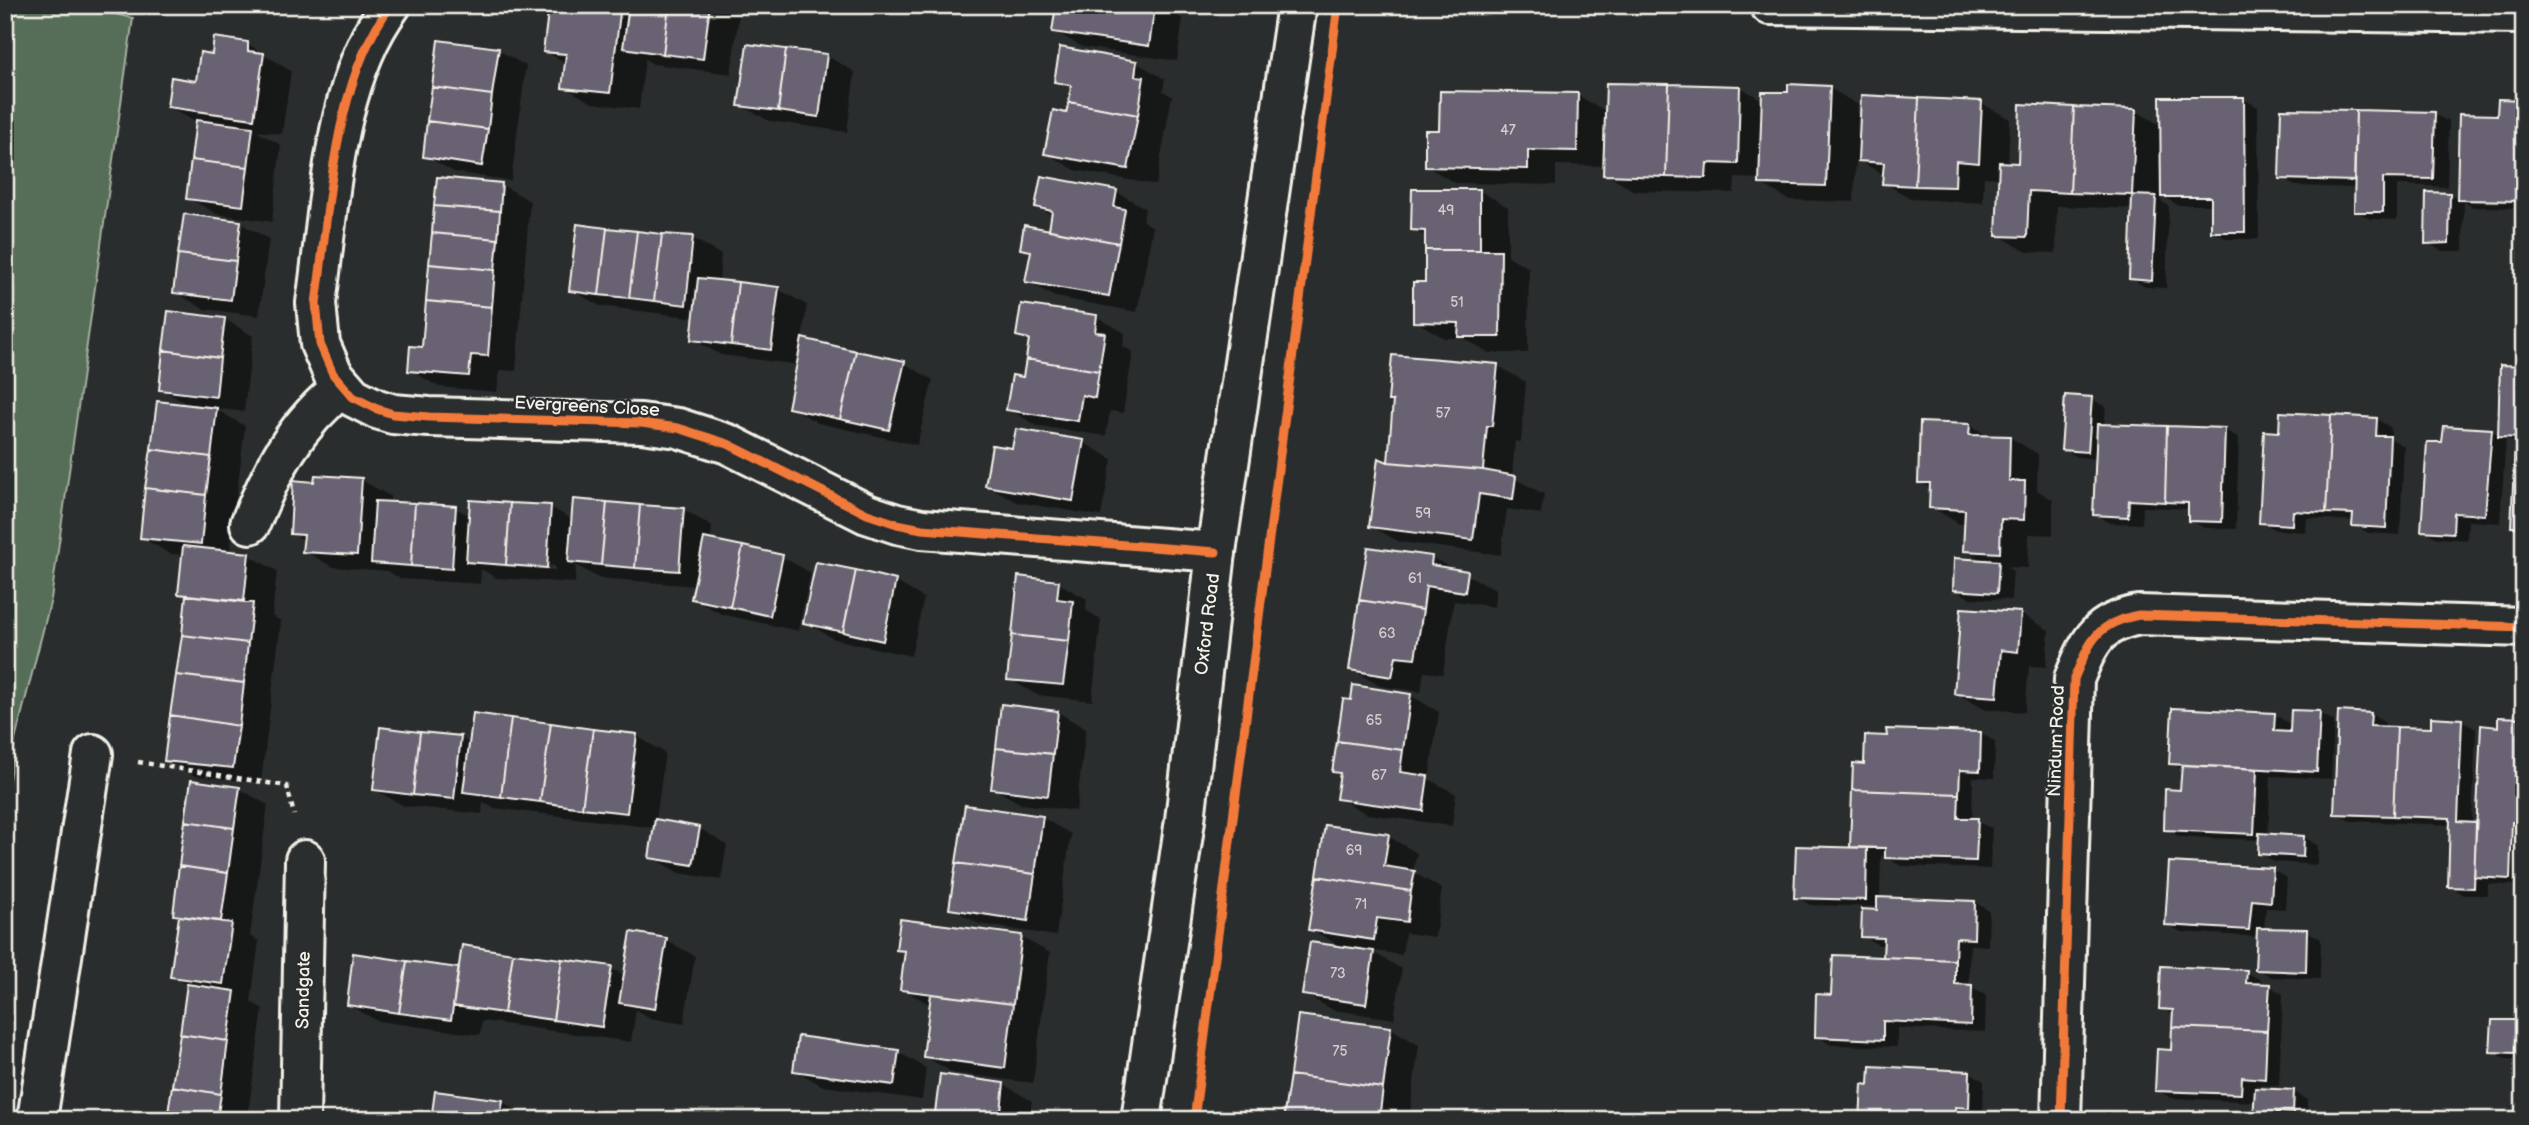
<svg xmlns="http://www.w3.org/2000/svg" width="2529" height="1125" font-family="'Balsamiq Sans',sans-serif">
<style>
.green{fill:#566d59;stroke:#a5afa0;stroke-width:2}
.shadow{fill:#0007;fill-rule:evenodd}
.building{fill:#686273;stroke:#f4f1e8;stroke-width:2}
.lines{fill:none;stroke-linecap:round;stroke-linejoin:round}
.minor-casing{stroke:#f4f1e8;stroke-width:44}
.major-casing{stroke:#f4f1e8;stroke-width:44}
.path{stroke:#f4f1e8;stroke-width:4.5;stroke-dasharray:5 5;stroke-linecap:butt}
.minor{stroke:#2a2d2e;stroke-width:38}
.major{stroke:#2a2d2e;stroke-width:38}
.cycleway-casing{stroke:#2a2d2e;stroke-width:13}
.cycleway{stroke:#f17a3a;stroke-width:9}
.labels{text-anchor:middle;stroke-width:5;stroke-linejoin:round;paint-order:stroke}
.number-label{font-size:14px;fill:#d1cdcb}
.street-label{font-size:18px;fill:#f4f1e8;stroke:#2a2d2e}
</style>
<rect width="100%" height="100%" fill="#2a2d2e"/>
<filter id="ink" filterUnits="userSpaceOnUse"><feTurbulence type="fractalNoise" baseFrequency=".0143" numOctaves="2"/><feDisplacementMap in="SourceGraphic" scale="14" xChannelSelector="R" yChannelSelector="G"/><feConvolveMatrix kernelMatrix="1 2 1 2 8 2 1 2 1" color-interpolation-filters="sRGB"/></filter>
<g filter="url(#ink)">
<path class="green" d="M5,5h101v7l27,6 -82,581 -36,141 -10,66z"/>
<path class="shadow" d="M551,5h171l17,10 -8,59 -78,-10 -8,-5 -6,50 -47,-6 -28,-16 2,-24 -21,-12z
M1057,5h115l-1,7 12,7 -6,42 -95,-14 -28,-16z
M248,44l43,27 -9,63 -26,-3 25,14 -9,77 -55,-8 -29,-16 9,-75 -29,-17z
M498,50l28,16 -15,115 -57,-9 -29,-16z
M827,56l28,16 -8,60 -78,-11 -29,-16z
M1137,63l28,16 -2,12 9,5 -16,89 -81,-15 -29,-17 22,-38 4,-25 -16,-9z
M1740,87l24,14 66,-13 28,17 -1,36 124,-38 29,16 -2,46h11l2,-59 115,5 26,15 81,-27 15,8 1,132h-32l-14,-8v-26h-36l-16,-10v6l8,5 -3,82 -21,-1 -14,-9 3,-69 -77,-3 -1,47 -29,-1 -29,-17 2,-57 -16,-1 -1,26 -71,-4 -28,-16v-8l-28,-16 -2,43 -65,-2 -29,-17 1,-4 -26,-1 -1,15 -100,-2 -29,-17v-8l-49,-1v20l-101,-2 -29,-17 14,-34 137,-37 30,17z
M2524,101l-53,98v3l53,1v5l-51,-1 -9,-5 -1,49h-21l-15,-8 23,-49 8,5z
M2282,110l152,4 15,8 -2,65 -50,-2v35l-27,-1 -14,-8v-23l-61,-2 -14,-8z
M502,185l28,16 -14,170 -16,-1 -3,22 -58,-5 -29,-17z
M1480,191l28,16v49l21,12 -1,85h-39l-26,-15h-19l-29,-17 11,-37 1,-47 -14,-8z
M1117,192l28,16 -2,13 10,6 -16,85 -82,-15 -28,-16 5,-27 -10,-6 29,-16 2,-16 -16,-9z
M240,223l29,16 -10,77 -55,-7 -29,-17z
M578,226l115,12 28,17 -2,27 59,7 29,16 -5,35 102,23 29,17 -16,65 -99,-22 -28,-16 9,-42 -78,-10 -29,-16 3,-21 -95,-12 -29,-16z
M1097,317l28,16 -2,13 10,6 -10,61 -13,-2 -4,25 -69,-10 -29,-17 17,-30 5,-37 -12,-7z
M225,319l28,17 -9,76 -30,-4 31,18 -15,127 19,2 28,16 -5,45 9,5 -20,162 -66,-7 -29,-16 22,-163 -8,-4 4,-38 -14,-1 -29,-17 51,-130 -31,-18z
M1498,366l28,16 -5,60 -6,-1 -3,36 32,17 -3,20 -34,-5 -6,46 -102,-13 -28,-16 18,-61 6,-63 -5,-2z
M2524,368v164l-11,-6 4,-82 -11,-5 -6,84 -32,-2 -1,19 -30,-2 -14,-8 21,-86 47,-13 9,4z
M2091,399l15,8 -2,19 121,4 14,8 -3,91 -32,-1 -14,-8v-11l-47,-2 -1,17 -33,-1 -14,-9 2,-55 -20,-2 -14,-8z
M2377,419l14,9v11l13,7 -4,89 -32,-2 -14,-8v-4l-47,-3 -1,14 -30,-2 -15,-8 20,-88z
M1970,425l20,12h19l29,17 -1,36 16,10v35l-24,-1 -1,34 -22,-1 7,4 -2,29 -42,-2 -14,-9 30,-27 -20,-12 1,-26h-7l-28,-17v-18l-11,-7z
M1083,442l29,17 -11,57 -85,-14 -29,-17 27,-35z
M361,480l29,16v8l65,4 16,8 79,-9 23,13 111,-10 28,16 -1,15 72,16 28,16 -13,58 -77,-17 -28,-16 2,-12 -97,-8 -22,-13 -1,18 -79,-5 -15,-9 -1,15 -79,-5 -14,-8 -54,-4 -29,-16 1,-10 -14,-8 25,-49zM495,562l60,4v4l-60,-4z
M1432,558l64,31 -2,18 -40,-6 -11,73 -19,-2 -3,20 -41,-6 -29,-17z
M895,581l29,17 -13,58 -77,-17 -29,-17z
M1058,583l29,16 -1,11 15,10 -9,81 -55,-6 -28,-16z
M2021,614l28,16 -3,37 -17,-1 -4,46 -41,-3 -28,-16z
M1410,695l29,17 -10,67 27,15 -4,32 -85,-12 -29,-16 4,-22 -8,-5z
M1002,705l56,7 28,17 -10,82 -55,-7 -28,-16z
M2173,710l102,5 17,10 28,-12 14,8 -3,58 -60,-3 -3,59 36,2 14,9 -1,19 -43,-3 -14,-9 1,-13 -81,-3 -15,-8 17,-37 1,-22 -12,-7z
M2371,714l14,9v5l47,2 30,-9 14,8 -4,94 6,1 22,-96 24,-9v167l-36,-2v11h-24l-14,-9 2,-61 -102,-4 -15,-8z
M475,715l162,21 28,17 -9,68 43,7 28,17 -6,35 -42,-7 -28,-16 4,-29 -162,-20 -10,-6 -1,12 -78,-8 -29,-16 85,-52 11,6z
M1981,733l14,9 -1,36 -21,-1 -1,43 20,8 -2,41 -89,-3 -20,-11 -1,43 95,4 14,9 -1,35 -18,-1 -1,24v18l17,8 -1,37 -88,-4v19l-66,-2 -15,-9 17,-39 52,-38v-14h-7l-15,-9 16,-29 -69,-2 -14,-8 55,-48 3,-84 12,1z
M240,789l28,16 -18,131 9,5 -8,61 12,7 -16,111h-78l20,-134 -17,-10 8,-59 -5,-3z
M966,807l77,11 28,16 -15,102 -77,-12 -28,-16z
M1388,836l29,17 -4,19 29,17 -7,48 -30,-4 -3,22 -33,-5 33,19 -8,50 -61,-9 -29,-16 40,-46 -34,-19z
M2272,870l15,8 -2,31 -19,-1 -2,22 43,1 14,8 -1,40 -49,-2 -14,-8 1,-32 -77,-5 -15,-8z
M1021,937l29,16 -17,130 -80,-10 -29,-17 7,-51 -29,-16 5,-35 -9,-5z
M666,940l29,16 -11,68 -35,-6 -13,-8 -5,32 -149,-21 -2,14 -103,-14 -29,-17 112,-34 151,-2 14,8z
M2246,972l15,8v5l8,1 14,8 -4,92 -23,-1v4l38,3 14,8 -1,20h-52l1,-18 -85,-4 -14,-8 16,-38 2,-36 -14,-8z
M2516,1022l8,5v33l-18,-1 -14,-8z
M1390,1028l29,17 -10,75h-124z
M898,1052l28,16 -4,32 -99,-14 -29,-16z
M1970,1072l14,9 -1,34h-14l-1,5h-106z
M1003,1084l29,17 -3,19h-93z
M502,1101l29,19h-98z"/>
<path class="building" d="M549,5h72l-11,88 -48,-5 4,-34 -23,-2z
M629,5h40l-6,49 -40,-6z
M669,5h41l-7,54 -40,-5z
M1056,5h99l-6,41 -97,-14z
M214,37l34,5v9l16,2 -10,66 -87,-12 4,-30 25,4 4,-29 12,2z
M438,40l61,8 -7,47 -60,-8z
M747,44l39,5 -8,62 -40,-5z
M1060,47l77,14 -2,15 9,1 -6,38 -69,-13 2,-17 -17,-3z
M786,49l41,5 -8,63 -41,-6z
M1606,83l63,1 -3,93 -63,-2z
M1669,84l71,2 -2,78 -31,-1 -1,15 -40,-1z
M1788,84l42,2 -4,100 -67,-2 3,-92h26z
M432,87l60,8 -4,34 -61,-8z
M1440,91l138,2 -1,58 -49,-1v19l-103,-2v-37h14z
M1861,95l58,3 -4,88 -33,-2 2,-21 -26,-2z
M2160,97h84l1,135h-34v-35h-50z
M1919,98l63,3 -3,62 -23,-2 -1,26 -40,-1z
M2498,99l26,1v101l-67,-1 2,-86 38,1z
M1069,102l69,13 -10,54 -84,-15 9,-44 13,3z
M2020,104l54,3 -4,86 -41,-2 -2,46 -31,-1 3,-74 19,1z
M2074,107l62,2 -4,86 -62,-2z
M2281,109l75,1 -2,71 -75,-2z
M2356,110l79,2 -2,67 -50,-1v34h-29z
M196,120l57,7 -5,40 -57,-7z
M427,121l61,8 -6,37 -59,-9z
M191,160l57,7 -5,39 -57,-7z
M1041,176l76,14 -3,17 11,2 -6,34 -70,-13 3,-19 -17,-4z
M437,177l65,6 -2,28 -66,-5z
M1412,189h68v61h-55v-19l-14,-1z
M2426,192l24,1 -1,50 -24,1z
M2132,195l24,1 -4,85 -23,-2z
M434,206l66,5 -2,28 -66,-6z
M184,214l57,7 -5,40 -58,-7z
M577,224l30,4 -8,67 -30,-4z
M1024,225l95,18 -10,53 -84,-14 6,-31 -11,-2z
M607,228l30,3 -8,67 -30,-3z
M2520,228h4v50h-3z
M637,231l25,3 -8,67 -25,-3z
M432,233l66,6 -3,31 -66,-6z
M662,234l31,2 -7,69 -32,-4z
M1425,250h76l-1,87h-42l1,-14 -46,-1v-40h12z
M178,254l58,7 -5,39 -58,-7z
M429,264l66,6 -3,37 -66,-6z
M698,278l40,4 -7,63 -40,-5z
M738,282l41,5 -8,63 -40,-5z
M426,301l66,6 -4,49 -17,-1 -2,21 -61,-5 2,-25 12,1z
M1021,304l76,11 -2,17 10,1 -6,38 -73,-12 3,-20 -13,-3z
M168,311l57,7 -5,40 -57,-8z
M802,338l54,13 -16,68 -52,-11z
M163,350l57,8 -4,39 -57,-7z
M856,351l49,10 -16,69 -49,-11z
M1392,355l106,9 -6,62h-5l-4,44 -95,-8 5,-61h-5z
M1026,359l73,12 -4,27 -13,-3 -4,26 -72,-11 6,-35 11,2z
M2500,365l24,1v72l-26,-1z
M2065,395l27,2 -4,55 -27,-2z
M157,401l60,7 -6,49 -60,-8z
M2280,412l51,3 -5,98 -33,-2 -1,14 -33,-2 5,-92 15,1z
M2331,415l46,3 -1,18h14l-4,92 -34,-2 1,-12 -27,-1z
M1920,422l50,2 -1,11 41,1 -1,45h16l-1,39 -23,-1 -1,34 -37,-2 2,-41 -36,-2 1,-25h-12z
M2097,424l70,2 -2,76 -36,-2 -1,17 -35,-2z
M2167,426l58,2 -3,94 -34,-1v-18l-23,-1z
M2444,426l48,3 -7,86 -31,-2 -1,20 -32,-2 6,-89h15z
M1016,429l68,11 -11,61 -88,-15 7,-41 20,3z
M2515,444h9v83h-13z
M151,449l60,8 -5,38 -61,-7z
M1378,458l10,4 95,8 33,6 -3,23 -34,-5 -6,46 -104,-13z
M315,475l47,3 -5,77 -55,-3 2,-17 -14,-1 3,-54 21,2z
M145,488l61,7 -5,49 -61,-6z
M573,499l34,3 -6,63 -33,-3z
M470,500l40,3 -4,62 -40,-3z
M375,501l40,2 -4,63 -40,-3z
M607,502l33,3 -5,63 -34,-3z
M415,503l41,3 -4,63 -41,-3z
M510,503l41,2 -4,63 -41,-3z
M640,505l44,3 -5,63 -44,-3z
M704,538l39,8 -13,61 -39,-8z
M183,546l66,7 -5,48 -66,-7z
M743,546l40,9 -13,61 -40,-9z
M1368,547l64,9 -1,9 37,6 -3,21 -39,-6 -3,24 -64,-10z
M1954,558l45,3 -2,32 -44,-3z
M816,562l40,8 -13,62 -40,-9z
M856,570l40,10 -13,61 -40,-9z
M1018,576l41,5 -2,18 16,2 -4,40 -57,-6z
M186,595l67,8 -5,40 -66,-8z
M1359,600l64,10 -8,48 -19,-2 -4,21 -43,-7z
M1961,608l60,4 -3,40 -17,-2 -4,47 -43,-3z
M182,635l66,8 -4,40 -68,-8z
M1012,635l57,6 -6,44 -56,-5z
M176,675l68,8 -5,43 -69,-11z
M1353,685l58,9 -8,56 -66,-9 6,-42 8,1z
M1001,704l57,7 -5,43 -57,-6z
M2172,708l103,5 -1,18 16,1 1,-22 29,1 -3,61 -148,-8z
M2338,711l33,2 -1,13 27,1 -4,89 -59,-2z
M473,713l38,5 -10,79 -38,-5z
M170,715l69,11 -6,42 -69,-7z
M2431,717l31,2 -4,102 18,1 -2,66 -26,-1 2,-69 -57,-2 4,-89 34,1z
M2498,717l26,1v105l-12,-1 -2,57 -36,-2 7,-152 17,2z
M511,718l40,5 -11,79 -39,-5z
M551,723l42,6 -11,79 -42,-6z
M380,727l40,5 -7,63 -40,-5z
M593,729l44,5 -10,79 -45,-5z
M1886,729l95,3 -1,39 -20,-1 -1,24 -107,-4 1,-27 11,1 1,-29 22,1z
M420,732l41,4 -7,63 -41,-4z
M1337,741l66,9 -3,22 28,4 -5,35 -87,-12 4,-26 -8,-1z
M996,748l57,6 -5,42 -57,-7z
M2182,765l75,4 -3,65 -90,-4 1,-41 15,1z
M191,780l49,7 -6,41 -49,-7z
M1852,790l107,4 -1,24h20l-2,43 -91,-3v-10l-35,-1z
M965,805l78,11 -8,58 -79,-11z
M655,819l45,8 -7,38 -44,-7z
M185,821l49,7 -6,45 -49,-7z
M1325,825l64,9 -5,32 31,5 -4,20 -94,-15z
M2259,833l45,3 -1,21 -45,-3z
M1796,846l71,2 -1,52 -72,-2z
M2169,862l104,6 -2,34 -19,-2 -3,30 -84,-5z
M956,863l79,11 -7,47 -79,-12z
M179,866l49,7 -7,48 -48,-6z
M1317,876l94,15 -4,31 -30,-4 -3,22 -66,-10z
M1877,897l98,4 -1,38 -18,-1 -1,22 -72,-3 1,-19 -23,-1 1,-28 15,1z
M179,916l53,7 -9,61 -53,-7z
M900,919l122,16 -9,69 -113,-14 5,-39 -9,-1z
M2257,928l50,1 -1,43 -51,-2z
M631,932l36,6 -12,71 -36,-6z
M1310,942l64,9 -8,53 -64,-9z
M462,945l51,8 -9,60 -51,-7z
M353,953l54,8 -8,52 -52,-8z
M513,953l49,6 -9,61 -49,-7z
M1833,955l122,5v24l17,1 -1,40 -88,-4v19l-68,-3 1,-43 15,1z
M562,959l50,7 -10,61 -49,-7z
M407,961l52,7 -8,52 -52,-7z
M2161,966l86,4 -1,13 24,1 -3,47 -95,-4 1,-17 -14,-1z
M187,984l48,7 -7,50 -48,-7z
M931,994l82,10 -8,64 -82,-11z
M1298,1015l93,12 -8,61 -93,-13z
M2492,1020h24l-1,33 -25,-1z
M2172,1027l95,4 -2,48 -23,-2 -1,17 -86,-3 2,-42 14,1z
M180,1034l48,7 -7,53 -49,-8z
M798,1036l101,14 -5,35 -101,-14z
M1870,1066l100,5 -1,37 -14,-1 -1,13h-94l2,-36 7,1z
M940,1074l64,9 -4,37h-66z
M1290,1075l93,13 -4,32h-96z
M172,1086l49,8 -4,26h-50z
M2255,1088l39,2 -1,23 -16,-1 -1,8h-23z
M435,1091l68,9 -3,20h-69z"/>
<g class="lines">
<defs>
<path id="minor" d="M391,5c-59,79 -61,203 -75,298l4,41 13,30 20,23 24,12 16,5 36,3 212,6 37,5 50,16 139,70 30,10 25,5 294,23
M1770,5l754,9
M250,524c22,-54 45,-100 93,-137
M37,1120l56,-366
M300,1120l5,-260
M2061,1120l13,-441c16,-38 22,-56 65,-64l385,12"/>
<path id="major" d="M1141,1120l44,-300 31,-268 81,-547"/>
</defs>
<use href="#minor" class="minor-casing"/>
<use href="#major" class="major-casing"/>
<path class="path" d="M138,762l149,24 7,29"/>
<use href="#minor" class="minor"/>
<use href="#major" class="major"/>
<defs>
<path id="cycleway" d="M391,5c-59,79 -61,203 -75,298l4,41 13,30 20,23 24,12 16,5 36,3 212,6 37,5 50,16 139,70 30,10 25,5 294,23
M1194,1120l144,-1115
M2061,1120l13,-441c16,-38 22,-56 65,-64l385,12"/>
</defs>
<use href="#cycleway" class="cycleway-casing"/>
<use href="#cycleway" class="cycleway"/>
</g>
</g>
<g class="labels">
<g class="number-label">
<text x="1508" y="135">47</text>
<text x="1446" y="215">49</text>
<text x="1457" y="307">51</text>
<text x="1443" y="418">57</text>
<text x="1423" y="518">59</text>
<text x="1415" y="583">61</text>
<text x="1387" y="638">63</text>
<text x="1374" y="725">65</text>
<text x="1379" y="780">67</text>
<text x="1354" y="855">69</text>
<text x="1361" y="909">71</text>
<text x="1338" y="978">73</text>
<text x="1340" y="1056">75</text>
</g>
<g class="street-label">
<text transform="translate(587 406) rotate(3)" y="6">Evergreens Close</text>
<text transform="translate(1207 624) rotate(-83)" y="6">Oxford Road</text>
<text transform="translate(2056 741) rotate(-88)" y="6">Nindum Road</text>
<text transform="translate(303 990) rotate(-89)" y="6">Sandgate</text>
</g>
</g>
<rect width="2529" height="1125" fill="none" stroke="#2a2d2e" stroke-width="28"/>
<rect x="14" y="14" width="2501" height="1097" fill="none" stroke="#f4f1e8" stroke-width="2.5" filter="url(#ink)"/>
</svg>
